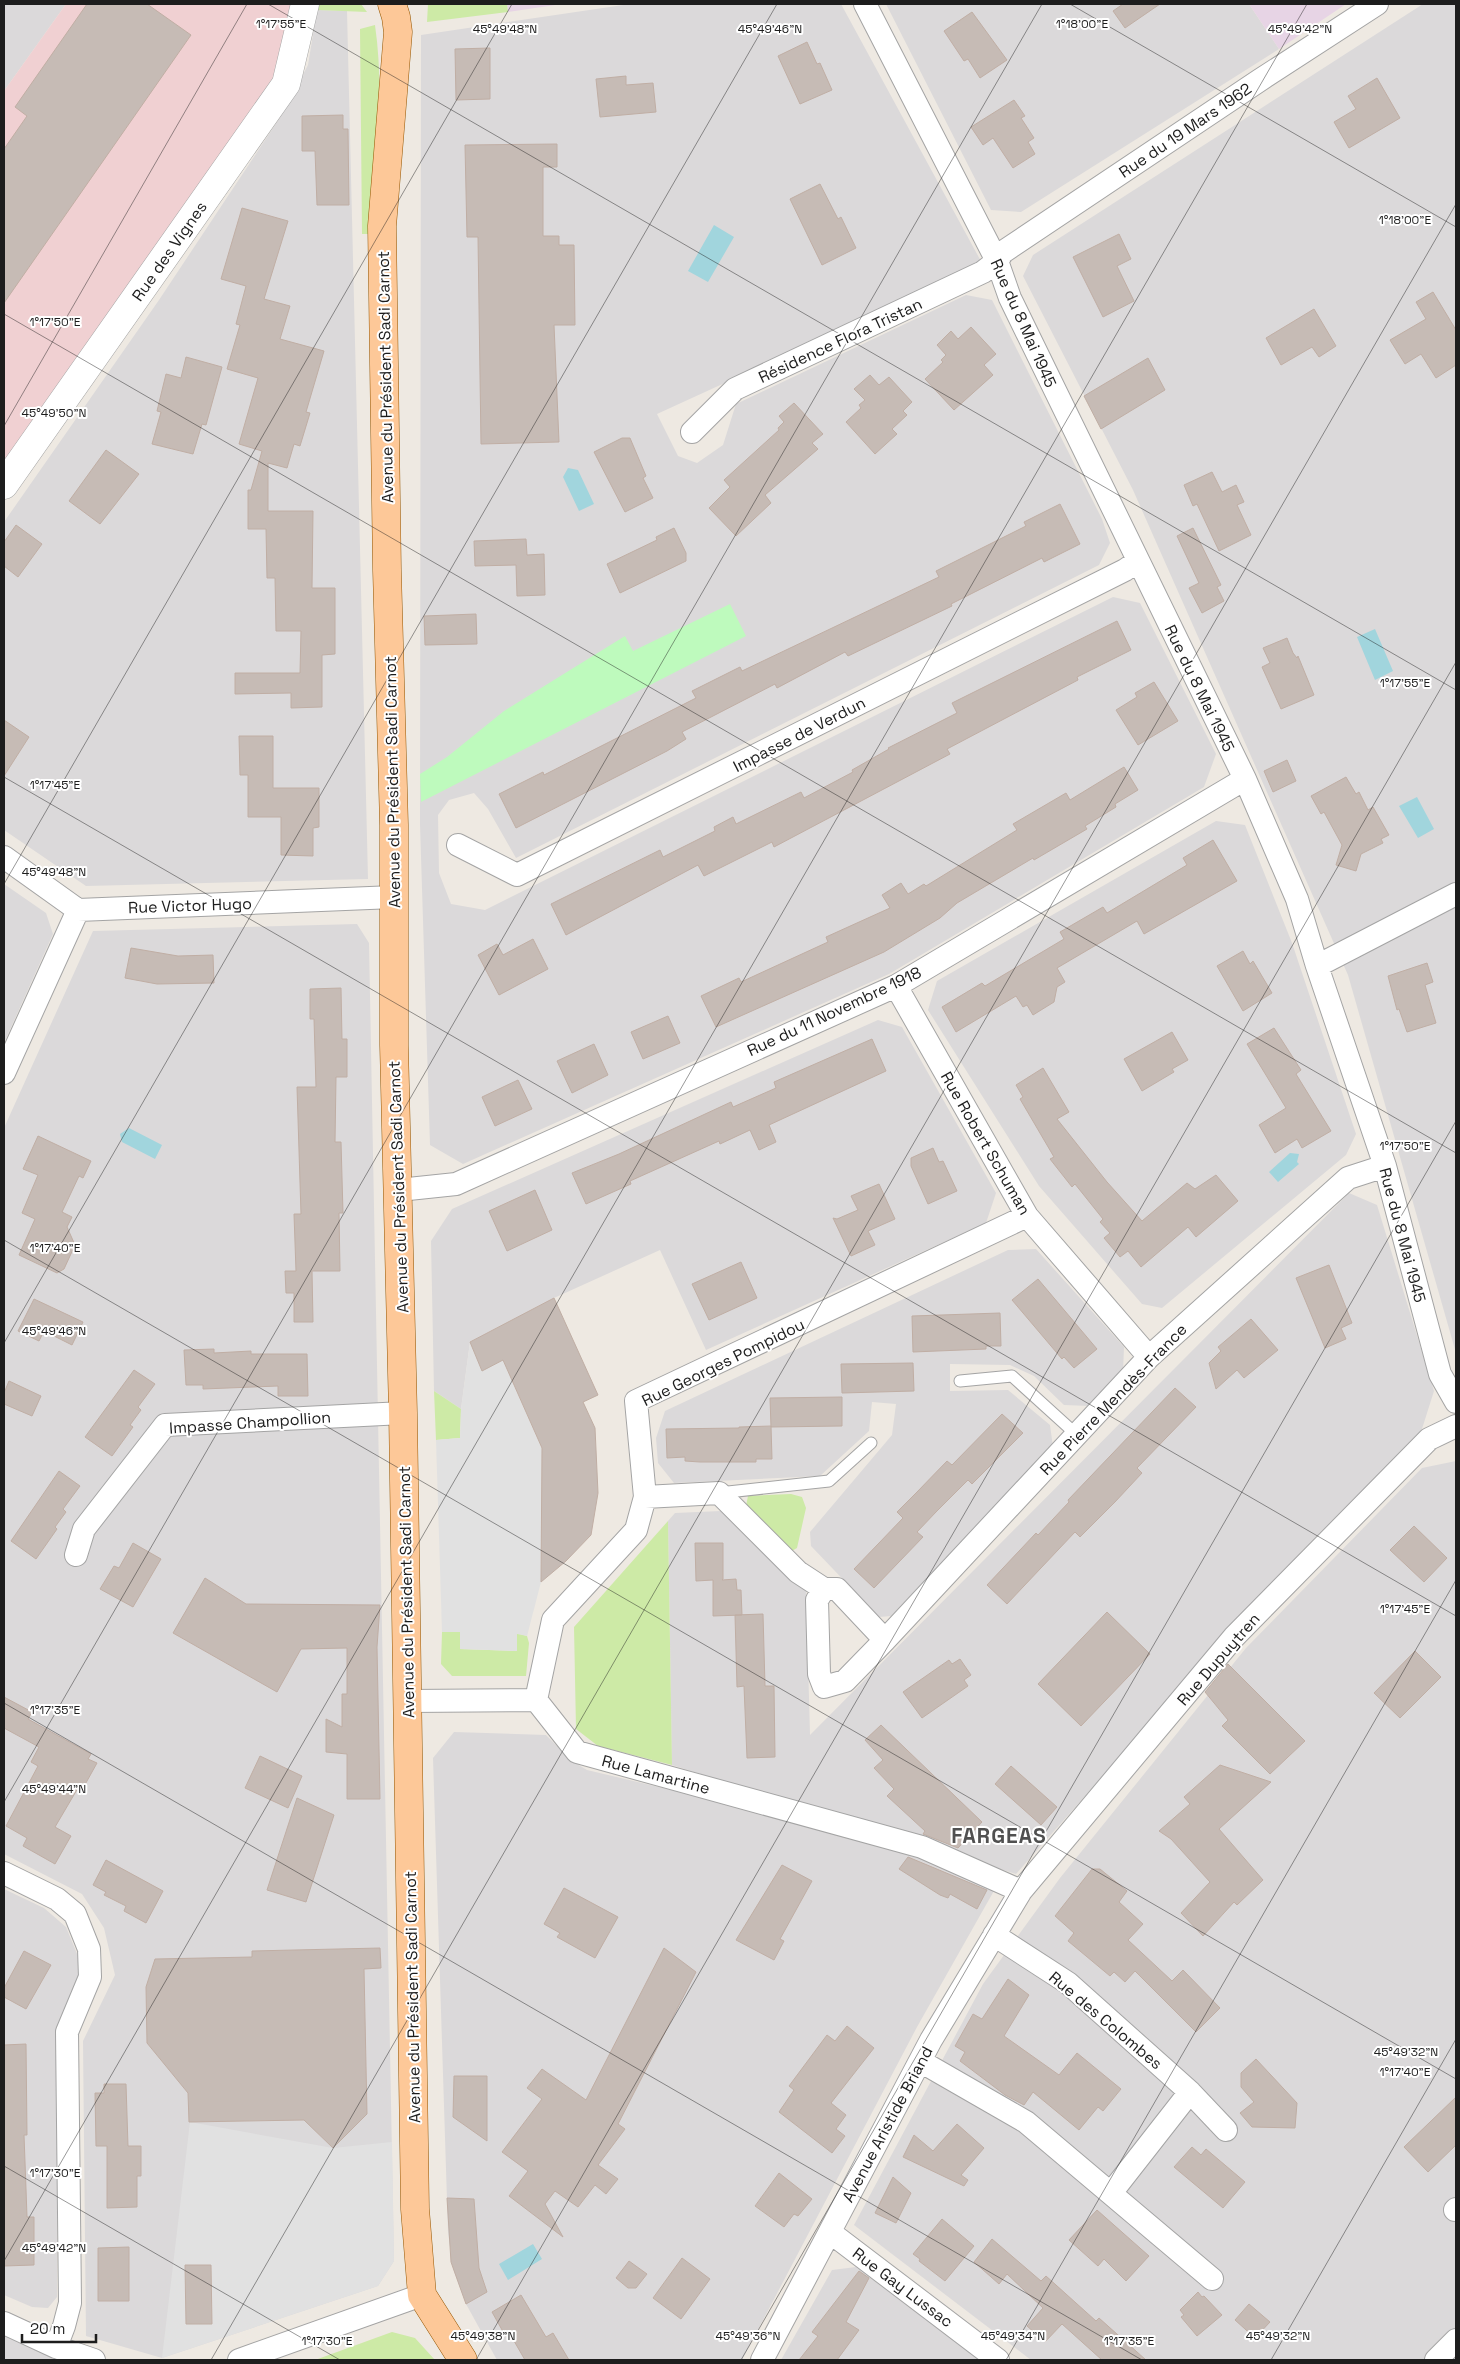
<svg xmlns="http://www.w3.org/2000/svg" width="1460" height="2364" font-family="'Space Grotesk',sans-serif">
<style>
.residential{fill:#dbd9da}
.commercial{fill:#f0d0d2}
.industrial{fill:#e7d4e5}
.grass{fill:#cdeaa6}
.park{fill:#befabd}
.parking{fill:#e1e1e1}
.water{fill:#a1d5dd}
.building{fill:#c6bbb5;stroke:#c0aea4}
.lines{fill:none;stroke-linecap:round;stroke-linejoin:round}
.service-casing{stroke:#a4a4a4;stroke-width:13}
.minor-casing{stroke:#a4a4a4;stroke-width:24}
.tertiary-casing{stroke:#a4a4a4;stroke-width:29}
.primary-casing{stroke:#955600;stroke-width:29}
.service{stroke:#fff;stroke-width:11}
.minor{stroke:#fff;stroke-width:22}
.tertiary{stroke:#fff;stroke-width:28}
.primary{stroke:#fdc898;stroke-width:28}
.ticks{fill:none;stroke:#1d1d1d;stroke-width:1;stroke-opacity:0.45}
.labels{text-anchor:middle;stroke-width:4;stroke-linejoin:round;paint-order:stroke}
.street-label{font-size:16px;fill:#1d1d1d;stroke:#fff}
.district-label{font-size:21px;font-weight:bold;letter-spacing:1px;fill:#505050;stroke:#fff}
.ticks-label{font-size:12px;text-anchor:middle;fill:#1d1d1d;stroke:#fff;stroke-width:4;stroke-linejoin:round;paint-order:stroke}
</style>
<rect width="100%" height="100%" fill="#eee9e2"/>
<path class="residential" d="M4,4h62l-62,87z
M630,4h211l142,261 -326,149 21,42 19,7 26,-18 13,-41 230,-109 26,5 110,219 8,24 -11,22 -583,293 -28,-49 -14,-16 -25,7 -11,15 1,58 12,31 34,6 628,-313 27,6 76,151 -12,33 -315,187 -426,190 -33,-19 -10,-321 1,-789z
M886,4h363l30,45 -258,163 -30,-2z
M1423,4h33v1349l-108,-378 -215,-485 -110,-214 10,-21z
M317,10l30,1 21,868 -282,7 -82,-56v-308l155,-222 124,-187 25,-48z
M1216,821l29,4 47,118 64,191 -10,21 -184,153 -20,-4 -103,-118 -111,-176 9,-29z
M4,884l42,29 7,21 -49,109z
M357,924l12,19 25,1318 -16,25 -216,72 -76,-22 -3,-295 32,-66 -11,-47 -22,-34 -78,-40v-726l89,-197z
M878,1020l24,7 94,166 -10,30 -280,127 -46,-100 -106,48 -84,44 -9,67 -27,-18 -3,-150 21,-32z
M1349,1193l28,12 57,186 -13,41 -118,118 -287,324 -344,-109 -4,-244 7,-8 46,-2 85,77 4,147z
M1036,1249l88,98 -1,25 -33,34 -26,-1 -30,-29 -24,-11 -60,-1v27l58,-1 42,35 3,22 -162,169 -12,1 -68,-71 -1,-14 82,-97 4,-31 -24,-2 -3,29 -49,45 -146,7 -16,-20 -2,-25 9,-27 343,-161z
M1456,1461v899h-425l-177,-135 129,-241 77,-106 186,-230 176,-180z
M454,1732l92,3 26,26 15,9 325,77 83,42 -78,138 -175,333h-245l-31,-56 -13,-35 -5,-37 -15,-474z
M4,1889l40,19 22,19 16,39 -25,70v261l-9,11 -16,-1 -28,-12z
M856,2267l124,93h-199l51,-90z
M4,2333l69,27h-69z"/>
<path class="commercial" d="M66,4h225l-14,76 -273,381v-370z"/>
<path class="industrial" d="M507,4h55l-54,8z
M1249,4h97l-67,45z"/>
<path class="grass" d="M319,4h42l6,8 -50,-2z
M428,4h79l1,8 -81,10z
M375,25c10,69 1,140 -4,209h-9l-2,-205z
M434,1391l27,18 -1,29 -24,2z
M791,1494l11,3 4,11 -9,40 -7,4 -44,-46 2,-10z
M668,1521l4,244 -74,-19 -22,-17 -2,-102z
M442,1632h18v17l57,2v-18l10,3 2,7 -3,33h-74l-11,-12z
M392,2332l23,6 20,22h-120z"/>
<path class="park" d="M730,604l16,32 -325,166 -1,-28 27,-17 57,-46 121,-75 8,15z"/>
<path class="parking" d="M470,1342l12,29 21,-11 39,88 -1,134 -14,54 -10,-2v17l-57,-2v-17h-18l-6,-192 24,-2 1,-29z
M190,2122l143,26 59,-6 2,119 -16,25 -216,72z"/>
<path class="water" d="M714,225l20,12 -26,45 -20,-11z
M568,468l10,2 16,34 -15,7 -16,-34z
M1375,629l18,42 -18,9 -18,-43z
M1417,797l17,32 -16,9 -19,-32z
M129,1128l33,17 -7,14 -33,-17 -2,-8z
M1290,1153l9,1 -2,8 2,2 -21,18 -9,-10z
M533,2244l9,15 -34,21 -9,-16z"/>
<path class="building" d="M87,4h60l44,31 -187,268v-154l23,-33 -12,-9z
M1123,4h37l-35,24 -12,-17z
M972,12l35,48 -27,18 -12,-19 -4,2 -20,-30z
M807,42l10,22 3,-1 12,27 -32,14 -22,-48z
M490,48v51l-34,1 -1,-51z
M626,76v9l27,-2 3,29 -56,5 -4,-38z
M1377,78l23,40 -51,30 -15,-26 22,-13 -8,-13z
M1014,100l11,16 -4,2 13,20 -6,4 7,12 -22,14 -20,-30 -10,7 -12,-18z
M343,115v14h5l1,76h-32l-2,-54h-13v-35z
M557,144v23h-14v69h16v9h15l1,80h-21l5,117 -78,2 -3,-207h-11l-2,-92z
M820,184l18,35 3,-2 15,31 -34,17 -32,-66z
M242,208l46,13 -24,78 26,7 -10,33 44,12 -18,61 4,1 -10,33 -6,-2 -7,24 -19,-5v48h45l-1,77h23v66l-13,1v52l-31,1v-15l-56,1v-21h65l1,-42h-25l-1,-53h-8l-1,-49h-18v-39h3l11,-39 -23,-7 19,-66 -31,-9 13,-44 -4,-1 10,-38 -25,-7z
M1119,234l12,25 -14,7 17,35 -31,16 -30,-60z
M1433,292l23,38v35l-20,13 -15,-24 -16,10 -15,-24 36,-21 -10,-17z
M1314,309l22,37 -17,11 -7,-10 -31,18 -15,-27z
M971,327l25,27 -12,11 9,10 -39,35 -29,-31 18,-17 -2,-2 5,-5 -9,-10 14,-14 7,8z
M186,357l36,10 -16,58 -4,-1 -9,30 -41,-10 9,-32 -4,-1 9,-37 15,4z
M1148,358l17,32 -64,39 -17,-33z
M870,375l9,10 10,-8 23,25 -9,9 4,4 -15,14 5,5 -22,20 -29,-32 15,-14 -2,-3 6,-5 -11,-11z
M794,403l29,31 -11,9 6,6 -53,46 6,8 -35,33 -27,-28 21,-21 -6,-7 55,-50 -1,-2 6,-6 -5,-6z
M622,438h8l16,38 -3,2 10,20 -28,14 -31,-60z
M106,450l33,24 -39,50 -31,-23z
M1212,472l10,20 14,-7 8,17 -7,3 14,30 -32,16 -22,-47 -4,2 -9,-21z
M1060,504l20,40 -36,18 -2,-4 -91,46 1,2 -104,50 -3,-4 -68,36 -2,-4 -93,48 4,7 -19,12 -151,77 -17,-34 44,-22 1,3 152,-77 -4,-7 48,-24 2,4 197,-94 -3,-6 90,-45 -2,-4z
M16,525l26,19 -24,33 -14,-11v-24z
M674,528l12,25v8l-66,32 -13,-29 50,-24 -1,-3z
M1193,528l28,57 -4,2 7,14 -22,12 -13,-25 10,-5 -22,-47z
M526,539l1,16 17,-1 1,41 -28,1 -1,-31 -41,1 -1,-25z
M476,614l1,30 -52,1 -1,-29z
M1117,621l14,29 -54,27 1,3 -131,69 3,5 -176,93 -2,-5 -68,34 -6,-11 -132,70 -15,-31 109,-54 3,7 52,-26 -1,-4 19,-10 3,7 65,-32 3,6 49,-26 -1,-2 37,-21 -1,-1 69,-35 -5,-10z
M1287,638l6,15 4,5 1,-2 16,39 -33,14 -19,-42 8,-4 -7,-15z
M1154,682l24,39 -40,24 -22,-35 21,-13 -2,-4z
M4,720l25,17 -25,39z
M239,736h34v52h46v39l-6,1v28l-32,-1v-38h-33v-42h-8z
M1287,760l9,21 -23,11 -9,-21z
M1124,767l14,23 -23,14 1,3 -31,19 2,3 -53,31 -1,-2 -76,45 -17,15 -56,34 -168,75 -15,-31 38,-18 2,4 87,-40 -2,-5 64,-29 -8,-13 19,-12 7,11 16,-10 2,2 91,-56 -4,-6 53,-31 4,7z
M1346,777l10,17 3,-2 9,18 5,-3 16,28 -8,4 2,4 -22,11 -5,17 -20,-6 6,-20 -18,-33 -3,2 -10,-18z
M1213,840l24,41 -93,53 -7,-13 -80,47 8,14 -8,5 -3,15 -21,13 -6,-10 -4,2 -7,-11 -60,36 -14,-25 40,-24 3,3 79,-47 -4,-7 43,-25 4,6 80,-48 -4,-7z
M533,939l15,30 -49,26 -21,-40 19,-11 6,11z
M131,948l47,8 35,-1 1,28 -57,1 -32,-6z
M1243,951l7,13 3,-3 19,32 -29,18 -26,-45z
M1427,963l6,19 -8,3 11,38 -29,9 -8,-23 -2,1 -9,-34z
M341,988l1,51h5v38h-11l-1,65h6l2,71h-4l1,58h-28l1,51h-19v-29h-8l-1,-22h11l-2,-57h7l-4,-127h19l-2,-68h-4v-30z
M668,1016l12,27 -37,16 -12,-27z
M1274,1028l27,42 -5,4 35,57 -29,17 -5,-9 -22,14 -16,-28 27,-17 -39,-64z
M1172,1032l16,28 -16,9 2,3 -32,19 -18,-32z
M872,1039l14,32 -117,54 7,17 -17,8 -9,-20 -30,14 -1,-3 -89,40 1,3 -45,20 -14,-31 47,-19 112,-52 2,5 43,-19 -2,-6z
M594,1044l14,31 -36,18 -15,-32z
M1043,1068l26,44 -12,7 50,63 35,39 45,-38 8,6 21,-14 22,26 -42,36 -8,-10 -47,40 -13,-16 -8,6 -16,-19 6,-5 -10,-11 3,-3 -28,-35 -3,3 -22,-28 4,-2 -34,-58 3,-2 -7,-12z
M518,1080l14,29 -37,17 -13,-29z
M38,1136l53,25 -8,17 -4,-2 -17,36 10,5 -5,10 8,18 -11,24 -7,4 -38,-18 16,-36 -13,-6 16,-38 -15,-6z
M933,1148l6,14 4,-1 14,30 -29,13 -17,-38v-8z
M879,1184l16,35 -27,12 7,14 -24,11 -18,-38 4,1 21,-9 -7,-14z
M535,1190l17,40 -45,21 -18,-40z
M741,1262l16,36 -48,22 -17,-36z
M1329,1265l23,58 -11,5 5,11 -21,9 -29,-70z
M1038,1279l59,70 -23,19 -10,-11 -2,2 -50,-59z
M554,1298l44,97 -15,7 12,26 3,65 -7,42 -25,26 -25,21 1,-134 -39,-88 -21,11 -12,-29z
M34,1299l49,23 -11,23 -28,-14 -5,10 -21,-10z
M1000,1313l1,33h-15v3l-73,3 -1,-36z
M1251,1319l27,31 -34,28 -7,-8 -21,19 -7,-26 12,-12 -3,-4z
M214,1349v4l37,-2v3h56l1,42h-30v-10l-75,3v-4h-17l-2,-35z
M913,1363l1,28 -72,2 -1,-29z
M134,1370l21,14 -17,23 3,3 -11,15 3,2 -21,29 -27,-19z
M9,1381l32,15 -9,20 -28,-12v-11z
M1175,1388l21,19 -59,61 5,5 -27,29 -35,35 -5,-5 -68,72 -20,-19 49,-52 2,2 31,-33 -1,-2z
M842,1397v29l-71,1 -1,-29z
M1002,1414l21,19 -51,51 -4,-4 -32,32 -19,20 6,5 -49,51 -20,-19 49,-51 -6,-6 20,-20 30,-31 5,4z
M771,1426l1,33h-16v3h-56l-15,-1v-4l-18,1 -1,-29 73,-1v-1z
M59,1471l21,15 -17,23 3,3 -11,15 2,2 -21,30 -25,-18z
M1414,1526l33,32 -23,24 -34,-32z
M133,1543l28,16 -28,48 -33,-18 14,-23 5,2z
M695,1543h28v36l-1,1 14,-1 1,11h4l1,25 -29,1v-36l-17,1z
M205,1578l41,26 134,1 -3,42 3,152h-33v-45l-21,-2v-33l16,8v-33h5v-46l-46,1 -24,43 -104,-59z
M1107,1612l43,42 -69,72 -43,-42z
M763,1614l2,72h9l1,71 -28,1 -3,-72 -7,1 -2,-72z
M1415,1651l26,26 -41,41 -26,-25z
M960,1659l11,16 -7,5 4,6 -46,32 -19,-26 46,-32 3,4z
M1228,1664l77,77 -35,33 -48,-48 6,-6 -23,-28z
M4,1697l28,15 -4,7 63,35 -3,5 9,4 -15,27 -4,-2 -23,39 16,9 -16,28 -32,-18 4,-8 -21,-12 32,-60 -7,-4 8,-15 -35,-19z
M881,1725l101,97 -24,26 -35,-14 2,-3 -38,-35 7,-7 -20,-21 9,-8 -18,-20z
M260,1756l42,20 -14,32 -43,-20z
M1220,1765l51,17 -52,47 44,51 -26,25 -3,-3 -31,34 -22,-23 29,-31 -39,-43 -12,-8 31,-27 -6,-7z
M1011,1766l46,41 -16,18 -46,-41z
M297,1798l37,17 -28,87 -39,-12z
M908,1857l79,33 -10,19 -27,-15 -2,4 -8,-3 -41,-26z
M106,1860l57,31 -17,32 -22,-12 2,-5 -22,-11 2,-3 -13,-7z
M782,1865l30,16 -32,58 4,2 -10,19 -38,-20z
M1092,1869h8l27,22 -8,11 24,22 -15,16 44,41 11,-11 37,38 -24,24 -61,-61 -10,11 -11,-10 -4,4 -42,-35 6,-8 -19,-17z
M564,1888l54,29 -23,41 -38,-21 3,-4 -16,-9z
M380,1948l1,20 -17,1 3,145 -34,34 -29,-28 -115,2 -1,-29 -41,-50 -1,-56 9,-28 97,-2v-6z
M664,1948l32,24 -78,152 7,5 -27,36 20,14 -12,15 -11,-9 -17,22 -23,-16 -10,13 18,33 -54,-41 19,-25 -26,-19 40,-53 -15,-11 15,-19 44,31z
M24,1951l27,14 -25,44 -22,-12v-9z
M1008,1979l21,16 -25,41 55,39 18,-22 44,36 -18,22 -5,-4 -19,23 -46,-38 -9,13 -19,-10 -45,-34 5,-9 -10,-6 18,-32 9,5z
M847,2026l27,22 -43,55 15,12 -10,14 9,7 -13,17 -53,-41 15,-22 -5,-4 38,-51 8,6z
M26,2044l1,91h-3l2,54 1,28h7v48l-30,1v-221z
M1256,2059l41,44 -2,25 -43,-1 -12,-14 14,-11 -13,-15v-14z
M454,2076h33v65l-34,-24z
M104,2084h22l2,62h13v30h-4v31l-30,1v-62h-11l-1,-53h9z
M1456,2097v48l-28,27 -24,-25z
M957,2124l27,24 -23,27 7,5 -4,6 -61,-29 11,-22 19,16z
M1192,2147l9,8 5,-6 39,33 -22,26 -49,-41z
M779,2173l33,26 -14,17 -4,-2 -10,13 -29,-21z
M893,2177l18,16 -15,30 -21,-10z
M447,2198l27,1 5,69 8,24 -21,12 -15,-42z
M1097,2210l52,46 -23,25 -22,-22 -6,7 -29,-26z
M942,2219l32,27 -29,35 -26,-20 1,-2 -7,-5z
M992,2239l49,42 5,-5 50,45 3,-3 47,42h-44l-40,-36 -17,18 -18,-16 16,-18 -36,-34 -8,10 -25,-22z
M129,2247v54h-31v-53z
M682,2258l28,21 -29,40 -28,-21z
M629,2261l18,13 -11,14h-8l-12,-10z
M185,2265h26l1,59h-26z
M859,2271l10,7 -23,44 13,8 -22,30h-38l19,-24 -6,-4z
M1198,2292l4,5 2,-1 18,19 -25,21 -16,-19 3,-2 -4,-5z
M521,2295l25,42 7,-4 16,27h-44l-15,-26 -4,3 -14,-25z
M1249,2304l21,18 -15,16 -20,-18z"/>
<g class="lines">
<defs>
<path id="service" d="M960,1381l52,-5 65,59
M719,1493l110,-12 42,-38"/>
<path id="minor" d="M865,4l132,257 13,37 235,481 52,120 20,67 68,200 55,208 16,28
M692,432l43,-43 248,-117 14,-11 6,-9 257,-172 117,-76
M458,845l59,30 608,-305 13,-9
M4,857l74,53 316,-13
M1317,966l139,-72
M896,986l131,230 122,141
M4,1073l74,-163
M399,1190l57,-6 440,-198 349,-207
M645,1497l74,-4 79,79 26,17
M76,1555l8,-26 81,-104 238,-12
M885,1640l-48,-51h-13l-7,11 2,74 5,13 21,-6 40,-41 264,-283 199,-179 37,-12
M536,1700l17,-80 83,-90 9,-33 -9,-96 391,-185
M408,1701l128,-1 41,52 345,95 99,44
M4,1873l53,26 18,15 14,35 1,28 -23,55 3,271 -6,23 -8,21
M994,1935l74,48 122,109 36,38
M920,2061l106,61 186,157
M1111,2193l79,-101
M1455,2210l1,-1
M831,2233l167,127
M4,2323l52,24 38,13
M239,2360l183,-65
M762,2360l169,-320 90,-149 213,-254 195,-198 27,-13
M1436,2360l20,-20"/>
<path id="tertiary" d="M4,485l282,-401 19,-80"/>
<path id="primary" d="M392,4l4,13 2,15 -16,194 5,344 7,255v220l9,368 12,796 7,86 41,65"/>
</defs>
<use href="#service" class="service-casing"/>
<use href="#minor" class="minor-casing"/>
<use href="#tertiary" class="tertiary-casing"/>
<use href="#primary" class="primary-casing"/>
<use href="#service" class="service"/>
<use href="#minor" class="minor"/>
<use href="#tertiary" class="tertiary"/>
<use href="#primary" class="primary"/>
</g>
<path class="ticks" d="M268,4l1188,686M1070,4l386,223M4,314l1452,839M4,426l243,-422M4,777l1452,839M4,884l508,-880M4,1240l1452,839M4,1343l773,-1339M4,1703l1138,657M4,1802l1038,-1798M4,2166l336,194M4,2261l1303,-2257M211,2360l1245,-2156M476,2360l980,-1698M741,2360l715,-1239M1006,2360l450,-780M1271,2360l185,-321"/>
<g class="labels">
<g class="street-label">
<text transform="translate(1185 130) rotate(-34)" y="6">Rue du 19 Mars 1962</text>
<text transform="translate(169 251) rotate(-55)" y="6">Rue des Vignes</text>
<text transform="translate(1024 323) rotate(66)" y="6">Rue du 8 Mai 1945</text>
<text transform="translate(840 340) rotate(-25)" y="6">Résidence Flora Tristan</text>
<text transform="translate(385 377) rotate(-91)" y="6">Avenue du Président Sadi Carnot</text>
<text transform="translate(1200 688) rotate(64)" y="6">Rue du 8 Mai 1945</text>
<text transform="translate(799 734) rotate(-27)" y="6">Impasse de Verdun</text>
<text transform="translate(392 782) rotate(-91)" y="6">Avenue du Président Sadi Carnot</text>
<text transform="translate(190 905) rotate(-2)" y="6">Rue Victor Hugo</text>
<text transform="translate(834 1011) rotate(-25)" y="6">Rue du 11 Novembre 1918</text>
<text transform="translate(986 1143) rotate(60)" y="6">Rue Robert Schuman</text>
<text transform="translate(398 1187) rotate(-92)" y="6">Avenue du Président Sadi Carnot</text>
<text transform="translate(1403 1235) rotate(75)" y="6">Rue du 8 Mai 1945</text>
<text transform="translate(723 1362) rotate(-26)" y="6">Rue Georges Pompidou</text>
<text transform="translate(1113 1399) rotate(-46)" y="6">Rue Pierre Mendès-France</text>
<text transform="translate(250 1422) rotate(-4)" y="6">Impasse Champollion</text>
<text transform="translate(406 1592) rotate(-91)" y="6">Avenue du Président Sadi Carnot</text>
<text transform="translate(1218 1659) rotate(-49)" y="6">Rue Dupuytren</text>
<text transform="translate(656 1774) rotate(15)" y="6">Rue Lamartine</text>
<text transform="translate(412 1997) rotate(-91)" y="6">Avenue du Président Sadi Carnot</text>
<text transform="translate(1106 2020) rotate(40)" y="6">Rue des Colombes</text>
<text transform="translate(887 2124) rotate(-62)" y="6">Avenue Aristide Briand</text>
<text transform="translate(903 2287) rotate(37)" y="6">Rue Gay Lussac</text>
</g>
<g class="district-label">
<text x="999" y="1843">FARGEAS</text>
</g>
</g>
<g class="ticks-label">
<text x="281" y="28">1°17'55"E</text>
<text x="1082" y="28">1°18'00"E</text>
<text x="505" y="33">45°49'48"N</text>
<text x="770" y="33">45°49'46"N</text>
<text x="1300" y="33">45°49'42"N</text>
<text x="1405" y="224">1°18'00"E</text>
<text x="55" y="326">1°17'50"E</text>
<text x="54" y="417">45°49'50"N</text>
<text x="1405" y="687">1°17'55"E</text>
<text x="55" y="789">1°17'45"E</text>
<text x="54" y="876">45°49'48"N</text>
<text x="1405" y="1150">1°17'50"E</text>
<text x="55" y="1252">1°17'40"E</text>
<text x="54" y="1335">45°49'46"N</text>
<text x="1405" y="1613">1°17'45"E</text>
<text x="55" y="1714">1°17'35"E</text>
<text x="54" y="1793">45°49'44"N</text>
<text x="1406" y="2056">45°49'32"N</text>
<text x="1405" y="2076">1°17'40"E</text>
<text x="55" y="2177">1°17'30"E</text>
<text x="54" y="2252">45°49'42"N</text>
<text x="483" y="2340">45°49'38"N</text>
<text x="748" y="2340">45°49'36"N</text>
<text x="1013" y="2340">45°49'34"N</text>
<text x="1278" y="2340">45°49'32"N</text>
<text x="327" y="2345">1°17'30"E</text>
<text x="1129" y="2345">1°17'35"E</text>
</g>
<rect width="1460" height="2364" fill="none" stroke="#1d1d1d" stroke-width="10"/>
<path d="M22 2334v8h74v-8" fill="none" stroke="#1d1d1d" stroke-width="2.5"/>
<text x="30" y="2334" font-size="15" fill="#1d1d1d" stroke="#ffffff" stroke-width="4" paint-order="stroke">20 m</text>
</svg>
